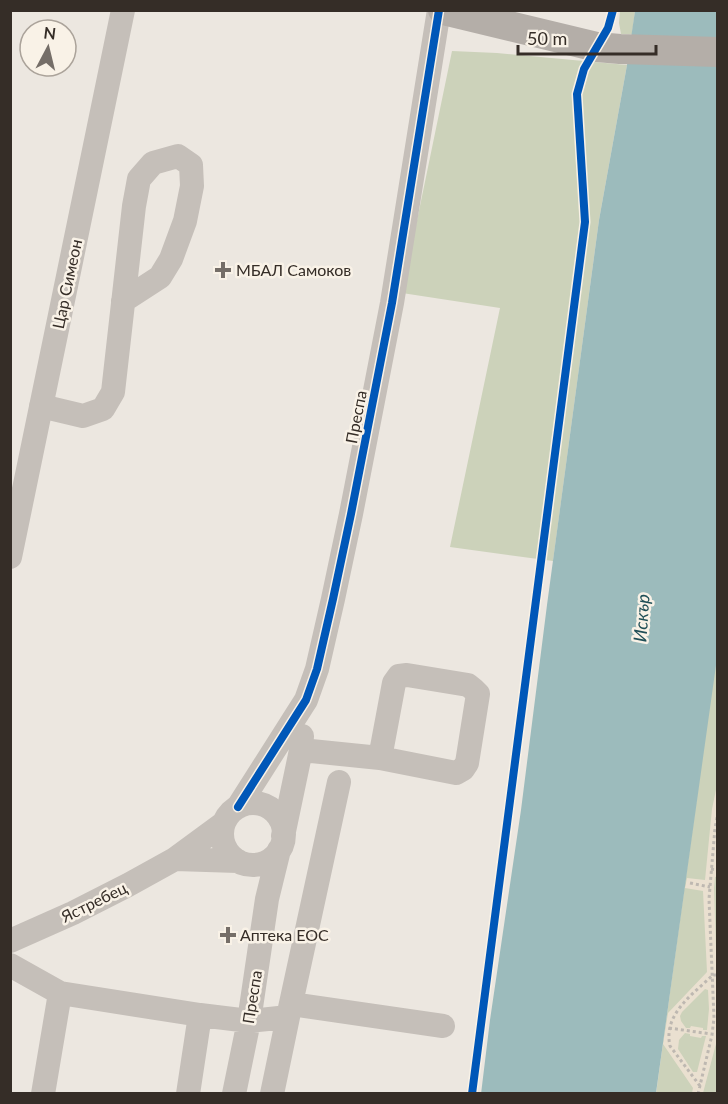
<svg xmlns="http://www.w3.org/2000/svg" width="728" height="1104" font-family="Lato,sans-serif">
<style>
.green{fill:#ccd2ba}
.plaza{fill:#eae0d0;fill-rule:evenodd}
.water{fill:#9cbbbc}
.lines{fill:none;stroke-linecap:round;stroke-linejoin:round}
.path{stroke:#beb8b1;stroke-width:3;stroke-dasharray:3 3;stroke-linecap:butt}
.minor{stroke:#c5bfb9;stroke-width:24}
.major{stroke:#b4aea8;stroke-width:30}
.cycleway-casing{stroke:#f9f2e7;stroke-width:11}
.cycleway{stroke:#0057b8;stroke-width:8}
.poi-dot{fill:#756e68;stroke:#f9f2e7;stroke-width:2}
.labels{text-anchor:middle;stroke-width:5;stroke-linejoin:round;paint-order:stroke}
.poi-label{font-size:16px;fill:#352d27;stroke:#f9f2e7;text-anchor:start}
.street-label{font-size:16px;fill:#352d27;stroke:#f9f2e7}
.water-label{font-size:18px;font-style:italic;fill:#1e4e56;stroke:#f9f2e7}
</style>
<rect width="100%" height="100%" fill="#ece7e0"/>
<path class="green" d="M620,11h15l-3,23h-11l-2,-11z
M452,51l45,2 130,12 -28,155 -46,341 -103,-14 50,-239 -98,-15z
M717,651v442l-61,1z"/>
<path class="plaza" d="M717,785l-1,79 2,12 -3,1 -1,11 3,94v58l-14,53h-11l1,-5 -30,-44 5,-31 39,-41 -4,-81 -18,-3 2,-10 18,2 7,-71zM705,989l3,1 1,19 -2,21h-4v-2l-12,-2 -1,2h-4l-5,-7 -1,-5 2,-4zM685,1033l5,1v2l11,2 1,-2h4l-9,36h-4l-15,-23 1,-9z"/>
<path class="water" d="M635,11h82l1,640 -62,442 -175,1 9,-74 31,-210 26,-205 52,-385 28,-155z"/>
<g class="lines">
<path class="path" d="M711,869l7,1
M690,883l20,4
M669,1028l42,6
M700,1086l-30,-40c-7,-32 22,-51 43,-71h5
M698,1094l14,-59 2,-17 -5,-119 6,-71 3,-15"/>
<path class="minor" d="M41,406l42,10 20,-7 10,-17 21,-186 5,-27 14,-16 25,-7 13,9 1,21 -7,35 -14,38 -11,18 -37,24
M10,557l113,-547
M301,750l79,8 76,15 7,-4 4,-6 11,-69 -5,-5 -5,-4 -61,-10 -8,1 -5,7 -14,75
M222 834a31 31 0 1 1 62 0a31 31 0 1 1-62 0Z
M238,807l68,-107 11,-31 16,-70 18,-85 41,-211 47,-293
M283,836l18,-86 1,-14
M175,859l63,2
M10,941l63,-28 55,-28 47,-26 49,-36
M10,965l50,28 140,22
M291,1004l152,22
M43,1094l17,-101
M188,1094l12,-79 49,6 39,-4 51,-235
M234,1094l15,-73 18,-122 12,-49
M272,1094l16,-77"/>
<path class="major" d="M443,10l154,37 23,2 98,3"/>
<defs>
<path id="cycleway" d="M238,807l68,-107 11,-31 16,-70 18,-85 41,-211 47,-293
M472,1094l113,-872 -8,-128 7,-25 24,-41 5,-18"/>
</defs>
<use href="#cycleway" class="cycleway-casing"/>
<use href="#cycleway" class="cycleway"/>
</g>
<g class="poi-dot">
<path d="M220 261h6v6h6v6h-6v6h-6v-6h-6v-6h6z"/>
<path d="M225 926h6v6h6v6h-6v6h-6v-6h-6v-6h6z"/>
</g>
<g class="labels">
<g class="poi-label">
<text x="236" y="276">МБАЛ Самоков</text>
<text x="240" y="941">Аптека ЕОС</text>
</g>
<g class="street-label">
<text transform="translate(67 284) rotate(-78)" y="6">Цар Симеон</text>
<text transform="translate(356 417) rotate(-79)" y="6">Преспа</text>
<text transform="translate(94 902) rotate(-26)" y="6">Ястребец</text>
<text transform="translate(252 997) rotate(-81)" y="6">Преспа</text>
</g>
<g class="water-label">
<text transform="translate(642 618) rotate(-86)" y="6">Искър</text>
</g>
</g>
<rect width="728" height="1104" fill="none" stroke="#352d27" stroke-width="24"/>
<g transform="translate(48 48) rotate(7)"><circle r="28" fill="#f9f2e7" stroke="#aba39a" stroke-width="1.5"/>
<path d="M0-4.5L10 22L0 15L-10 22Z" fill="#756e68"/>
<text y="-9" font-size="16" font-weight="bold" text-anchor="middle" fill="#352d27">N</text>
</g>
<path d="M518 45v9h138v-9" fill="none" stroke="#352d27" stroke-width="3"/>
<text x="527" y="45" font-size="18" fill="#352d27" stroke="#f9f2e7" stroke-width="4.5" paint-order="stroke">50 m</text>
</svg>
